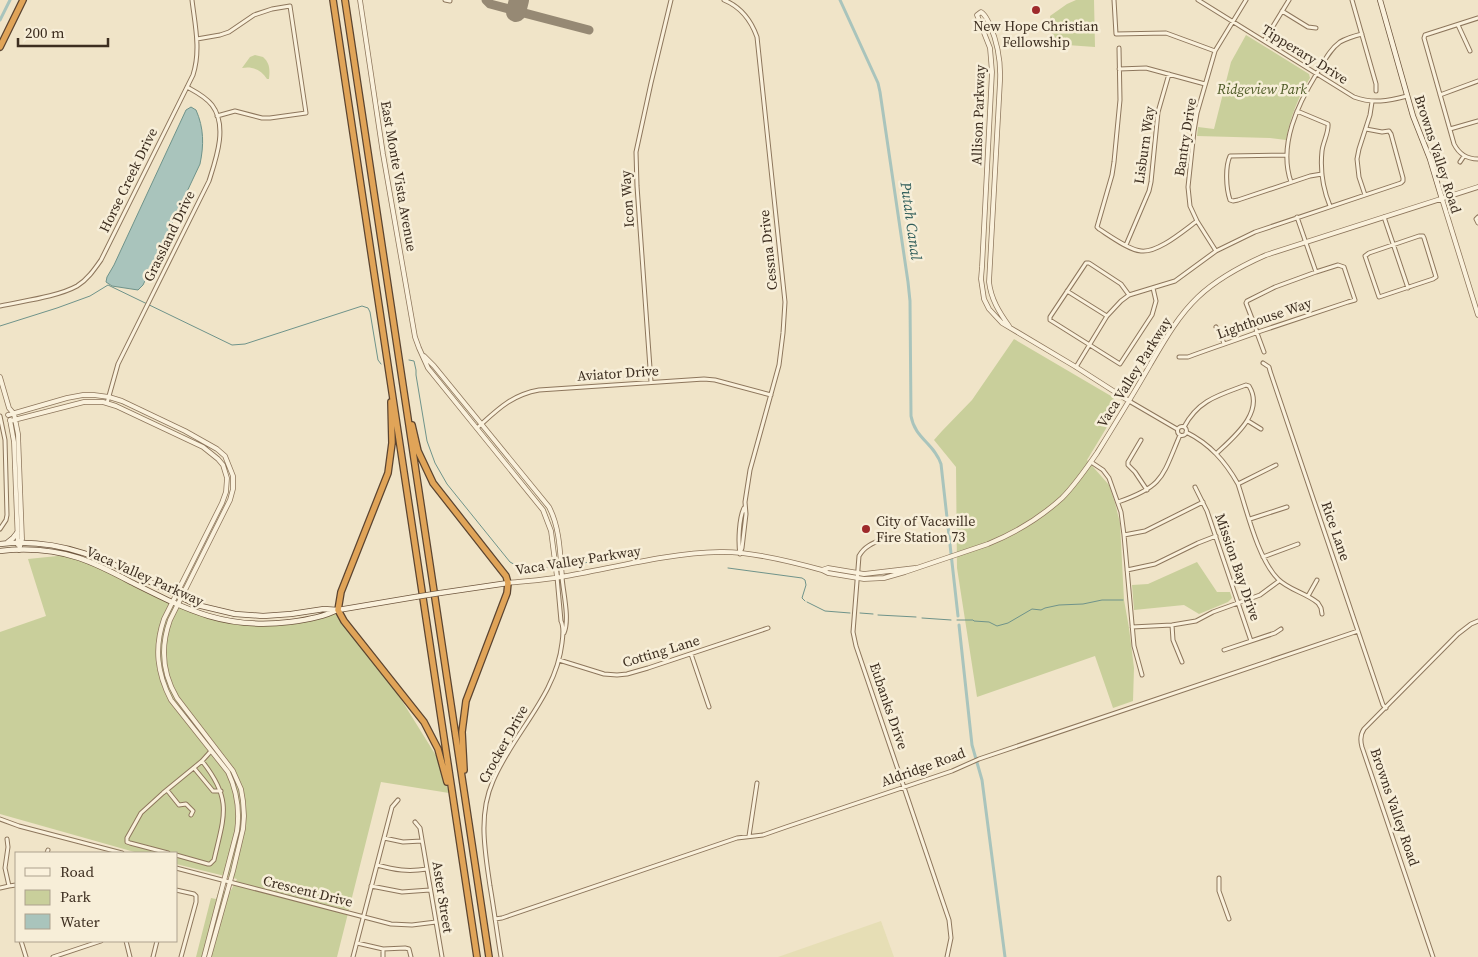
<svg xmlns="http://www.w3.org/2000/svg" width="1478" height="957" font-family="'Source Serif 4',serif">
<style>
.farmland{fill:#e6deb5}
.green{fill:#c9cf9b}
.water{fill:#a9c4bc;stroke:#6f938a}
.lines{fill:none;stroke-linecap:round;stroke-linejoin:round}
.stream{stroke:#6f938a;stroke-width:1}
.canal{stroke:#a9c4bc;stroke-width:3}
.taxiway{stroke:#968974;stroke-width:9}
.runway{stroke:#968974;stroke-width:20}
.minor-casing{stroke:#8d765c;stroke-width:5}
.tertiary-casing{stroke:#8d765c;stroke-width:5.5}
.secondary-casing{stroke:#6f573f;stroke-width:6}
.motorway-casing{stroke:#5b4430;stroke-width:8}
.minor{stroke:#faf1dc;stroke-width:3}
.tertiary{stroke:#faf1dc;stroke-width:4}
.secondary{stroke:#faf1dc;stroke-width:4.5}
.motorway{stroke:#e0a458;stroke-width:5.5}
.secondary-bridge-casing{stroke:#6f573f;stroke-width:6;stroke-linecap:butt}
.secondary-bridge{stroke:#faf1dc;stroke-width:4.5}
.poi-dot{fill:#9e2a2b;stroke:#f7eed8;stroke-width:2}
.labels{text-anchor:middle;stroke-width:5;stroke-linejoin:round;paint-order:stroke}
.poi-label{font-size:14px;fill:#3d2e20;stroke:#f7eed8}
.street-label{font-size:14px;fill:#3d2e20;stroke:#f7eed8}
.park-label{font-size:14px;font-style:italic;fill:#4d5a26;stroke:#f7eed8}
.water-label{font-size:15px;font-style:italic;fill:#2f5d5a;stroke:#f7eed8}
</style>
<rect width="100%" height="100%" fill="#f0e4c8"/>
<path class="farmland" d="M881,921l13,36h-116z"/>
<path class="green" d="M1076,0h18l1,47 -42,-3 -3,-28 17,-12z
M1246,35l63,39 1,4c-12,19 -20,40 -24,62l-16,-2 -73,-2 1,-9 16,2 17,-67z
M255,55l8,2c7,6 7,13 6,22h-2c-6,-9 -14,-13 -25,-11l8,-11z
M1014,339l97,57 8,7v5l-3,4 -29,48 22,25 6,18 5,20 4,77 5,28 5,40 -1,33 -20,7 -18,-52 -118,41 -20,-129 -1,-101 -22,-27 8,-9 30,-31z
M67,555l32,10 105,50 61,9 28,-3 45,-11 61,86 41,66 9,31 -68,-11 -44,175h-141l15,-59 5,1 3,-9 11,2 7,-13 -61,-15v-11h-38l-138,-39v-182l46,-16 -18,-57z
M1197,562l20,30h13l2,6 -4,4 -29,12 -15,-9 -50,5 -2,-25 16,-1z"/>
<path class="water" d="M191,107l5,3c8,18 8,35 4,54l-57,121 -5,5 -26,-4 -6,-4 1,-5 7,-12 72,-155z"/>
<g class="lines">
<path class="stream" d="M0,326l57,-18 33,-12 18,-11 124,60 13,-1 117,-38 6,2 2,4 8,48 3,4
M409,360l5,1 2,9v5l11,66 8,22 12,21 63,78c13,8 23,8 37,6
M571,565l31,-5
M728,568l74,10 3,2 1,5 -4,13 3,3
M807,602l18,9 25,2
M860,613l13,1
M878,615l38,2
M922,618l29,2
M957,620h16l1,1 15,1 8,4 11,-3 24,-14 9,1 4,-2 14,-3 24,-1 19,-4h21"/>
<path class="canal" d="M840,0l38,83 2,9 28,190 2,19 1,115c4,23 23,27 30,48l17,152
M0,20l10,-20
M959,625l13,120 10,35 23,177"/>
<path class="taxiway" d="M486,0l4,4 99,26"/>
<path class="runway" d="M516,12l3,-12"/>
<defs>
<path id="minor" d="M445,0l5,1
M724,0c17,7 27,20 33,37l28,265 -2,31 -4,32 -29,105 -5,32 1,12 -4,34 -2,5
M1114,0l2,34 50,-1 49,18
M1198,0l156,97c19,7 34,4 53,-1
M1352,0l24,84v7
M1282,11l26,16 8,1
M1478,18l-53,17 -1,3 30,106c5,10 13,15 24,15
M1458,25l12,26
M197,39l23,-4 9,-3 25,-17 18,-6 18,-3 16,107 -36,5h-8l-27,-7 -18,5
M1264,41l25,-41
M1119,48l1,52 -6,62 -2,13 -15,52 2,2c11,7 30,21 42,22 17,2 42,-20 56,-30
M1119,69l27,-1 59,16
M1440,95l38,-14
M1297,111l31,13c1,8 -5,18 -6,27 -2,19 1,38 8,55
M1450,129l28,-8
M1287,155l-57,1c-5,11 -4,32 0,44l3,1 5,-1 72,-24 12,-2
M1460,162l4,-6
M1291,182c-13,-37 7,-78 26,-109 7,-11 12,-23 23,-31 7,-4 14,-6 22,-8
M1365,195l-6,-18 -2,-18 2,-10 11,-34 2,-13
M1297,217l19,55
M1384,217l24,71
M1478,217l-2,2 2,4
M1419,236h4l1,2 12,39 -3,2 -54,18 -14,-41 4,-3z
M1126,245l23,-54 2,-9 7,-70 11,-38
M1216,251l-19,-30 -7,-15 -2,-19 6,-56 3,-18 18,-62 31,-51
M1067,291l40,25
M1129,295l-8,-11 -32,-21h-3l-36,54v3l70,44 32,-49 4,-14 -3,-13
M0,306c22,-5 57,-9 77,-20 10,-6 17,-16 24,-26l92,-185c8,-25 2,-50 -1,-75
M1216,327l4,5 4,12
M1179,357h9c24,-9 49,-17 73,-26l87,-29 7,-2 -11,-33 -6,-2 -22,7 -41,15 -28,14 -1,2 10,26 1,4 7,19
M1263,363l6,4 1,4 113,334 3,3
M1076,367l31,-51 14,-15 8,-6 46,-14 41,-30 39,-19 146,-49 2,-2v-3l-12,-44 -2,-3 -7,1 -16,-3
M651,382l-14,-196 -1,-34 15,-69 20,-83
M1129,401l48,28
M107,403l11,-39 91,-183c7,-22 19,-55 3,-76 -7,-9 -16,-13 -25,-18
M0,416l5,24 2,75 -1,5 -6,9
M1248,421l13,8
M1177.5 431a4.5 4.5 0 1 1 9 0a4.5 4.5 0 1 1-9 0Z
M1184,427c14,-27 35,-32 62,-42l3,1c16,26 -15,51 -32,67
M477,428c20,-18 34,-33 62,-38l165,-11 11,1 56,15
M1186,432c24,12 39,29 52,52 9,27 20,75 40,95 11,11 28,14 40,24l3,5 1,6
M1141,440l-13,22v3l7,7 12,18
M1091,462l12,8 6,8 12,34 3,23 10,111 8,29
M1238,484l38,-19
M1195,487l12,24 44,130
M1118,502c46,-16 44,-25 62,-67
M1250,519l37,-12
M1124,535l21,-4 58,-29
M886,538c-10,4 -21,7 -27,18l-6,76 3,14 93,274 2,18 -4,19
M740,554c-2,-12 -1,-36 4,-46
M1263,557l35,-13
M1127,570l28,-6 43,-21 18,-7
M557,577l4,44
M562,577c1,15 8,42 2,56
M1308,596l9,-16
M1172,625l1,15 9,22
M1132,627l40,-2 24,-4 17,-9 47,-17 19,-14
M1224,650l51,-17 6,-4
M691,654l18,53
M559,660l45,14 13,1 10,-1 21,-6 120,-40
M202,761l9,-10
M194,768l19,23h8
M167,790l12,15 7,-1 7,7 -2,4
M0,819l19,7 103,27
M415,822l5,6 22,129
M749,836l8,-53
M384,838l19,4 19,-1
M7,839l1,8 -3,21 4,18
M47,853l1,-3
M168,853l-38,-10 -3,-1v-4l14,-25 22,-20 39,-32c31,39 22,55 12,99l-4,4h-2l-32,-9
M377,865c18,5 31,7 50,4
M176,868l215,56 21,1 24,-3
M1219,878v13l10,28
M371,886l31,6 28,-2
M0,888l9,-2 7,-1
M176,890l18,4 2,2v6l-15,55
M495,919l7,-1 235,-80 26,-3 23,-8 166,-56 27,-12 379,-128
M21,941l5,16
M126,941l4,16
M357,943l26,6 22,-1 4,1 2,8
M53,957l48,-16
M153,957l4,-16
M353,957l39,-150 6,-7
M383,957v-8
M501,957c-4,-24 -7,-48 -11,-71 -5,-35 -12,-71 3,-105 20,-48 63,-85 69,-138 1,-7 2,-16 -1,-22
M1433,957l-71,-210c-2,-7 -2,-12 2,-18l94,-95 13,-10 7,-3"/>
<path id="tertiary" d="M360,0l23,154 32,183 4,11 9,20 115,142 8,21 6,46
M1442,199l36,116
M1009,326c-10,-14 -18,-27 -20,-44l11,-201c1,-20 -2,-37 -10,-56 -3,-5 -4,-10 -9,-13l-4,3 13,33 2,24 -10,195 -1,12 3,20 5,10 13,14 74,44 53,34
M424,356l10,10 115,141c11,21 11,46 13,70
M0,377l9,31 5,6 4,20 4,105 -3,11
M8,415l59,-17 16,-3h11l15,2 13,4 63,30 32,18 8,7 8,20v13l-3,11 -60,120c-10,28 -8,53 7,78l56,73 8,18 2,12 1,15 -1,13 -10,42 -24,86
M10,420l4,22 4,103
M10,421l74,-19h19l13,4 87,41 15,12 5,6 4,13 -1,14 -4,11 -58,116c-10,29 -7,54 7,81l57,72c9,19 12,38 9,59l-33,126
M915,568l-51,6 -36,-6 -6,2 6,3 36,6 20,-1 21,-6 83,-28c27,-11 52,-26 74,-46 13,-13 24,-29 35,-45 18,-29 36,-58 53,-88 14,-24 28,-49 48,-68 20,-19 43,-31 68,-42l212,-68
M508,583c18,-2 36,-3 53,-6 52,-9 107,-24 159,-25 31,-1 73,10 102,18"/>
<path id="secondary" d="M1380,0l33,116 17,43 12,40
M8,542l5,-4 4,-5
M0,544c75,-9 132,31 197,61l38,9 28,2 28,-2 33,-5 14,1 77,-13
M0,551c26,-3 54,-1 79,7 18,6 35,15 52,24 56,28 94,48 159,40 16,-2 33,-5 47,-12
M440,593l68,-10"/>
<path id="motorway" d="M333,0l144,957
M345,0l144,957
M0,47l23,-47
M391,402l1,41 -4,30 -47,119 -3,18 6,11 80,101 14,27 9,33
M412,425l6,26 15,32 73,93 2,7 -1,10 -41,108 -4,31 2,38"/>
</defs>
<use href="#minor" class="minor-casing"/>
<use href="#tertiary" class="tertiary-casing"/>
<use href="#secondary" class="secondary-casing"/>
<use href="#motorway" class="motorway-casing"/>
<use href="#minor" class="minor"/>
<use href="#tertiary" class="tertiary"/>
<use href="#secondary" class="secondary"/>
<use href="#motorway" class="motorway"/>
<defs>
<path id="secondary-bridge" d="M415,597l25,-4"/>
</defs>
<use href="#secondary-bridge" class="secondary-bridge-casing"/>
<use href="#secondary-bridge" class="secondary-bridge"/>
</g>
<g class="poi-dot">
<circle cx="1036" cy="10" r="5"/>
<circle cx="866" cy="529" r="5"/>
</g>
<g class="labels">
<g class="poi-label">
<text x="1036" y="31">New Hope Christian<tspan x="1036" dy="16">Fellowship</tspan></text>
<text x="876" y="526" text-anchor="start">City of Vacaville<tspan x="876" dy="16">Fire Station 73</tspan></text>
</g>
<g class="street-label">
<text transform="translate(1305 54) rotate(32)" y="5">Tipperary Drive</text>
<text transform="translate(978 115) rotate(-88)" y="5">Allison Parkway</text>
<text transform="translate(1185 137) rotate(-81)" y="5">Bantry Drive</text>
<text transform="translate(1144 145) rotate(-82)" y="5">Lisburn Way</text>
<text transform="translate(1438 154) rotate(72)" y="5">Browns Valley Road</text>
<text transform="translate(399 176) rotate(80)" y="5">East Monte Vista Avenue</text>
<text transform="translate(128 180) rotate(-64)" y="5">Horse Creek Drive</text>
<text transform="translate(627 199) rotate(-94)" y="5">Icon Way</text>
<text transform="translate(169 236) rotate(-64)" y="5">Grassland Drive</text>
<text transform="translate(768 250) rotate(-96)" y="5">Cessna Drive</text>
<text transform="translate(1264 318) rotate(-19)" y="5">Lighthouse Way</text>
<text transform="translate(1134 372) rotate(-58)" y="5">Vaca Valley Parkway</text>
<text transform="translate(618 373) rotate(-4)" y="5">Aviator Drive</text>
<text transform="translate(1336 531) rotate(71)" y="5">Rice Lane</text>
<text transform="translate(578 560) rotate(-9)" y="5">Vaca Valley Parkway</text>
<text transform="translate(1238 567) rotate(71)" y="5">Mission Bay Drive</text>
<text transform="translate(145 576) rotate(24)" y="5">Vaca Valley Parkway</text>
<text transform="translate(661 651) rotate(-17)" y="5">Cotting Lane</text>
<text transform="translate(889 706) rotate(71)" y="5">Eubanks Drive</text>
<text transform="translate(503 744) rotate(-61)" y="5">Crocker Drive</text>
<text transform="translate(923 767) rotate(-20)" y="5">Aldridge Road</text>
<text transform="translate(1395 807) rotate(71)" y="5">Browns Valley Road</text>
<text transform="translate(308 891) rotate(14)" y="5">Crescent Drive</text>
<text transform="translate(443 897) rotate(81)" y="5">Aster Street</text>
</g>
<g class="park-label">
<text x="1262" y="94">Ridgeview Park</text>
</g>
<g class="water-label">
<text transform="translate(911 221) rotate(82)" y="5">Putah Canal</text>
</g>
</g>
<rect x="15" y="852" width="162" height="90" fill="#f7eed8" stroke="#ada18e"/>
<rect x="25" y="868" width="25" height="8" fill="#faf1dc" stroke="#ada18e"/>
<text x="60" y="877" font-size="15" fill="#3d2e20">Road</text>
<rect x="25" y="890" width="25" height="15" fill="#c9cf9b" stroke="#ada18e"/>
<text x="60" y="902" font-size="15" fill="#3d2e20">Park</text>
<rect x="25" y="914" width="25" height="15" fill="#a9c4bc" stroke="#ada18e"/>
<text x="60" y="927" font-size="15" fill="#3d2e20">Water</text>
<path d="M18 38v8h90v-8" fill="none" stroke="#3d2e20" stroke-width="2.5"/>
<text x="25" y="38" font-size="15" fill="#3d2e20" stroke="#f7eed8" stroke-width="4" paint-order="stroke">200 m</text>
</svg>
